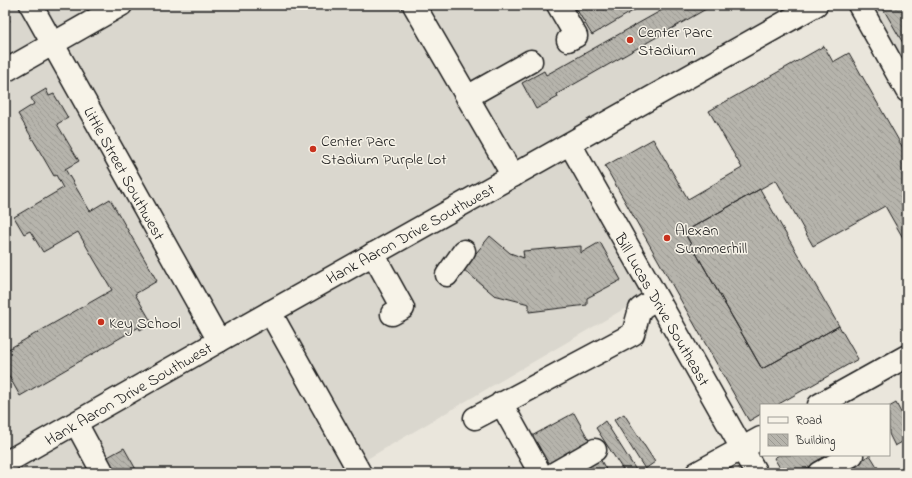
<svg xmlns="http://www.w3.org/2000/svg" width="912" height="478" font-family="'Indie Flower',sans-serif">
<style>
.built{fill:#dad7ce}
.building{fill:url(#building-back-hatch);stroke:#1c1c1c}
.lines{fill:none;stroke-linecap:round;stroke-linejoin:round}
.minor-casing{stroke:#1c1c1c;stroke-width:25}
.major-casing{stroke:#1c1c1c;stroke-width:25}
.minor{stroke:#f7f3e8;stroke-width:22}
.major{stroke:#f7f3e8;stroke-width:22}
.poi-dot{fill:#c8321e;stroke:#f7f3e8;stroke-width:1.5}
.labels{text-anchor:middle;stroke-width:3;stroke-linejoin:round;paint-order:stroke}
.poi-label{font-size:16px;fill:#1c1c1c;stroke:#f7f3e8;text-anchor:start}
.street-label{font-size:16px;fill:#1c1c1c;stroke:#f7f3e8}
</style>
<defs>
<pattern id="building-back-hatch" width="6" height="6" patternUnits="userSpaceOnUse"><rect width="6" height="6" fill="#b6b4ac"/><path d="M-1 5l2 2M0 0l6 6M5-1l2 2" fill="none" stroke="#9c9a93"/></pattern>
</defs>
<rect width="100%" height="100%" fill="#eae6dc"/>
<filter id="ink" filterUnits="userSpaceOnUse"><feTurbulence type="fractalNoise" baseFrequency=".025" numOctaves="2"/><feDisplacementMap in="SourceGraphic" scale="8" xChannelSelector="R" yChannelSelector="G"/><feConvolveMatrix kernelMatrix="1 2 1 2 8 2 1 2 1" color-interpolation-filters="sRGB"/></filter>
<g filter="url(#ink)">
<path class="built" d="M5,5h812l-247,139 83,148 -310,181h-338z
M859,5h48v86z"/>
<path class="building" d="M574,5h69l-51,30z
M661,5h52l-156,89 1,3 -22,12 -14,-26 22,-12 2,4 118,-66z
M881,5h26v45z
M5,13l5,8 -5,3z
M824,46l9,16 16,-9 58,102v90l-22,-39 -72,40 -37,-66 -92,52 78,137 77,-43 19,33 -81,46h-16v9l-12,7 -144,-255 48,-27 35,60 54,-31 -33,-57z
M46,89l3,7 5,-2 14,24 -11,6 22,37 -14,8 25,42 20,-12 47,82 -22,13 17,29 -12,7 -1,-3 -119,69 -15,-27v-18l107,-61 -34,-58 -35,20 -13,-21 -6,3 -10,-17 49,-29 -7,-13 -2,1 -36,-62 16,-10 -3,-6z
M760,189l79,137 -77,43 -78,-137z
M490,236l20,17 14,5 -1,-7 58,-5v7l19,-11 21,38 -34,18v7l-58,7v-8l-35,-9 -31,-26z
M896,403l11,21v20l-2,1 -1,-4 -9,5 -6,-12v-27z
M574,413l16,29 -47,25 -15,-29z
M624,414l31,48 -10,7 -31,-49z
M605,421l31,49 -4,3h-7l-29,-45z
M124,448l14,25h-27l-7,-14z
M779,455h51l-32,18h-15l-9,-15z
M870,455l11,18h-36l-2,-2z
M599,457l9,16h-39z"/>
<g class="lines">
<defs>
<path id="minor" d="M31,5l188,336
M414,5l99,171
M558,5l18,31 -8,4
M859,5l48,86
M5,71l116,-66
M467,97l64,-36
M570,144l186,329
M373,254l30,54 -11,6
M447,275l17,-24
M270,312l90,161
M501,403l39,70
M819,405l88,-49
M475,418l158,-84 7,-25 17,-11
M76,423l27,50
M555,473l40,-23
M697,473l64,-35
M820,473l32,-18"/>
<path id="major" d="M5,463l214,-122 597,-336"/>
</defs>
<use href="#minor" class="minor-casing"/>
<use href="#major" class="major-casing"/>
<use href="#minor" class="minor"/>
<use href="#major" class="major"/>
</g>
</g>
<g class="poi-dot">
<circle cx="630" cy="40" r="4"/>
<circle cx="313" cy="149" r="4"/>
<circle cx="667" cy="238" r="4"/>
<circle cx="101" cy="322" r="4"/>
</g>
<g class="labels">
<g class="poi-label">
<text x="638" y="37">Center Parc<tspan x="638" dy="18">Stadium</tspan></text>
<text x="321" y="146">Center Parc<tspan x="321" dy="18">Stadium Purple Lot</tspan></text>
<text x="675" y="235">Alexan<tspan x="675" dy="18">Summerhill</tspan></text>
<text x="109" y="328">Key School</text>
</g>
<g class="street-label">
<text transform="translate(125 173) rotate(61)" y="6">Little Street Southwest</text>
<text transform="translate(410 233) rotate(-29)" y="6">Hank Aaron Drive Southwest</text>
<text transform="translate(663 309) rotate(60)" y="6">Bill Lucas Drive Southeast</text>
<text transform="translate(128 393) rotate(-30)" y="6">Hank Aaron Drive Southwest</text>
</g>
</g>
<rect width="912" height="478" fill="none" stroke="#f7f3e8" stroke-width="20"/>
<rect x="10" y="10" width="892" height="458" fill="none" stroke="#1c1c1c" stroke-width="1.5" filter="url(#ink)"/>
<rect x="760" y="404" width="130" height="52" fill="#f7f3e8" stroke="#9f9d96"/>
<rect x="768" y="417" width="20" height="6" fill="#f7f3e8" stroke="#9f9d96"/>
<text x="796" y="424" font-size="12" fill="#1c1c1c">Road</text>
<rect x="768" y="434" width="20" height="12" fill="url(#building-back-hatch)" stroke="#9f9d96"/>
<text x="796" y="444" font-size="12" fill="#1c1c1c">Building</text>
</svg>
